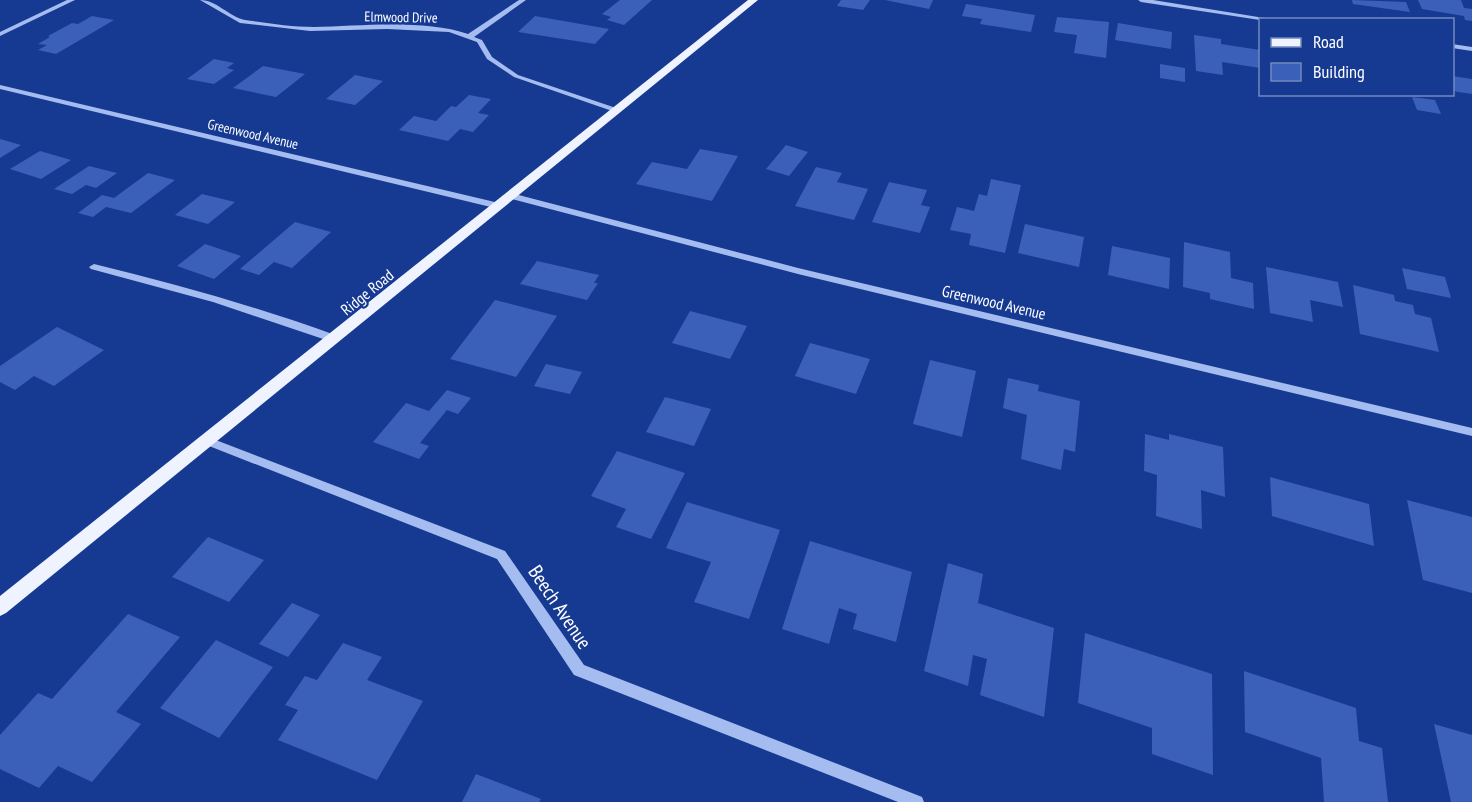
<svg xmlns="http://www.w3.org/2000/svg" width="1472" height="802" font-family="'PT Sans Narrow',sans-serif">
<style>
.building{fill:#3b60b9}
.lines{fill:none;stroke-linecap:round;stroke-linejoin:round}
.minor{fill:#a5bcf0;fill-rule:evenodd}
.major{fill:#eff2ff;fill-rule:evenodd}
.labels{text-anchor:middle;stroke-width:4.5;stroke-linejoin:round;paint-order:stroke}
.far-street-label{font-size:14px;fill:#fff;stroke:#163a92}
.street-label{font-size:16px;fill:#fff;stroke:#163a92}
.near-street-label{font-size:20px;fill:#fff;stroke:#163a92}
</style>
<rect width="100%" height="100%" fill="#163a92"/>
<path class="building" d="M620,0h32l-28,25 -17,-5 4,-3 -9,-3z
M841,0h29l-7,10 -26,-4z
M885,0h48l-4,9z
M1352,0l54,2 4,10 -57,-8z
M1418,0h43l3,8 8,1v12l-7,-1 -1,-4 -42,-7z
M966,4l69,11 -4,17 -51,-8 2,-5 -20,-3z
M92,16l22,4 -58,34 -18,-4 9,-5 -9,-1 12,-7 -2,-1 24,-13 6,1z
M535,16l74,13 -14,15 -77,-12z
M1057,17l52,5 -3,36 -32,-5 3,-18 -23,-3z
M1118,23l54,9 -1,17 -56,-9z
M1194,35l27,4v5l39,6v18l-38,-6 1,13 -27,-4z
M214,59l20,4 -7,5 7,2 -20,14 -27,-5z
M1160,64l25,4v14l-25,-4z
M263,66l42,8 -29,23 -43,-9z
M355,75l28,6 -28,24 -29,-6z
M1452,76l20,3v15l-20,-3z
M469,95l22,4 -13,14 11,2 -16,17 -13,-3 -12,12 -49,-11 15,-14 22,5 15,-15 5,1z
M1412,97l23,3 6,14 -24,-4z
M0,139l21,6 -21,13z
M786,145l22,7 -19,24 -23,-7z
M700,149l38,7 -26,45 -76,-17 16,-22 35,7z
M40,151l31,9 -30,19 -31,-10z
M89,166l28,7 -21,15 -10,-3 -14,9 -18,-5z
M816,167l26,6 -5,9 31,7 -14,31 -59,-14z
M148,173l27,7 -44,33 -25,-6 -13,10 -15,-4 24,-18 12,3z
M991,179l30,6 -16,68 -36,-8 2,-11 -21,-4 7,-23 17,4 5,-17 8,2z
M889,182l38,8 -6,15 9,2 -10,26 -48,-11z
M202,194l33,8 -27,22 -33,-9z
M295,222l36,10 -39,36 -18,-6 -15,13 -19,-6z
M1025,224l59,13 -5,30 -61,-14z
M1184,242l46,10 1,26 22,5 1,26 -44,-10v-6l-27,-6z
M205,244l36,12 -27,23 -37,-13z
M1112,246l58,12 -1,31 -61,-14z
M537,261l62,14 -5,8h4l-11,17 -67,-16z
M1266,267l72,15 5,25 -33,-7 3,22 -43,-9z
M1402,268l43,9 6,21 -44,-9z
M1353,285l41,10 1,6 18,4 2,9 16,4 8,34 -79,-18z
M495,300l62,16 -41,61 -66,-18z
M690,311l57,15 -17,33 -58,-16z
M57,327l47,23 -50,36 -20,-10 -19,14 -15,-8v-16z
M810,343l60,16 -14,35 -61,-18z
M930,360l46,11 -14,66 -49,-13z
M546,364l36,8 -12,22 -36,-8z
M1008,378l31,7 -1,6 42,10 -5,51 -11,-3 -3,21 -40,-11 6,-44 -24,-7z
M447,390l24,8 -13,16 -11,-4 -27,33 9,3 -10,13 -46,-17 33,-39 23,8z
M665,397l46,12 -17,37 -48,-14z
M1145,434l24,6v-6l54,13 2,50 -24,-7 1,39 -46,-13 1,-41 -13,-4z
M617,451l68,22 -34,66 -35,-12 10,-18 -35,-13z
M1270,477l99,27 5,42 -102,-30z
M1407,500l65,17v76l-49,-13z
M687,502l93,28 -31,89 -55,-17 17,-40 -45,-14z
M208,537l56,23 -35,42 -57,-25z
M810,541l102,31 -16,70 -43,-13 4,-15 -18,-6 -10,36 -47,-15z
M948,563l35,11 -5,29 76,25 -10,89 -64,-22 7,-36 -14,-4 -5,31 -44,-15z
M292,603l28,12 -32,42 -29,-13z
M128,614l52,23 -64,75 25,12 -49,58 -34,-16 -19,22 -39,-19v-34l38,-42 14,6z
M1085,633l127,41 1,101 -61,-21v-26l-74,-25z
M216,640l57,27 -54,71 -59,-30z
M343,643l39,14 -15,23 56,21 -46,79 -99,-40 20,-30 -13,-5 20,-29 12,4z
M1244,671l112,37 3,33 23,7 6,54h-64l-3,-44 -76,-26z
M1434,724l38,11v67h-21z
M476,774l65,25 -2,3h-77z"/>
<g class="lines">
<path class="minor" d="M67,0h8l-75,36v-4z
M200,0c17,0 29,17 45,20 22,3 46,7 69,7 46,-1 111,-8 154,7l51,-34h7l-52,37 8,3 10,17 26,18 104,35 -7,2 -101,-35 -27,-18 -10,-17 -28,-10 -62,-3 -77,2 -70,-8z
M1138,0h15l123,20h-16l-119,-18z
M1452,44l20,3v4l-20,-3z
M0,85l499,118 4,3 -4,3 -499,-120z
M511,193l287,75 674,160v8l-674,-162 -290,-76 -1,-2z
M94,264c83,20 164,43 244,72l2,3 -5,4 -122,-41 -122,-33 -2,-2z
M208,437l297,114 79,114 333,130 5,2 2,5h-26l-324,-127 -77,-116 -293,-115 -1,-3 1,-3z"/>
<path class="major" d="M748,0h10l-752,613 -6,3v-20z"/>
</g>
<g class="labels">
<g class="far-street-label">
<text transform="translate(401 17) rotate(1)" y="5">Elmwood Drive</text>
<text transform="translate(253 134) rotate(13)" y="5">Greenwood Avenue</text>
</g>
<g class="street-label">
<text transform="translate(367 292) rotate(-39)" y="6">Ridge Road</text>
<text transform="translate(994 302) rotate(13)" y="6">Greenwood Avenue</text>
</g>
<g class="near-street-label">
<text transform="translate(560 607) rotate(56)" y="7">Beech Avenue</text>
</g>
</g>
<rect x="1259" y="18" width="195" height="78" fill="#163a92" stroke="#7389be" stroke-width="1.5"/>
<rect x="1271" y="38" width="30" height="9" fill="#eff2ff" stroke="#7389be" stroke-width="1.5"/>
<text x="1313" y="48" font-size="18" fill="#ffffff">Road</text>
<rect x="1271" y="63" width="30" height="18" fill="#3b60b9" stroke="#7389be" stroke-width="1.5"/>
<text x="1313" y="78" font-size="18" fill="#ffffff">Building</text>
</svg>
